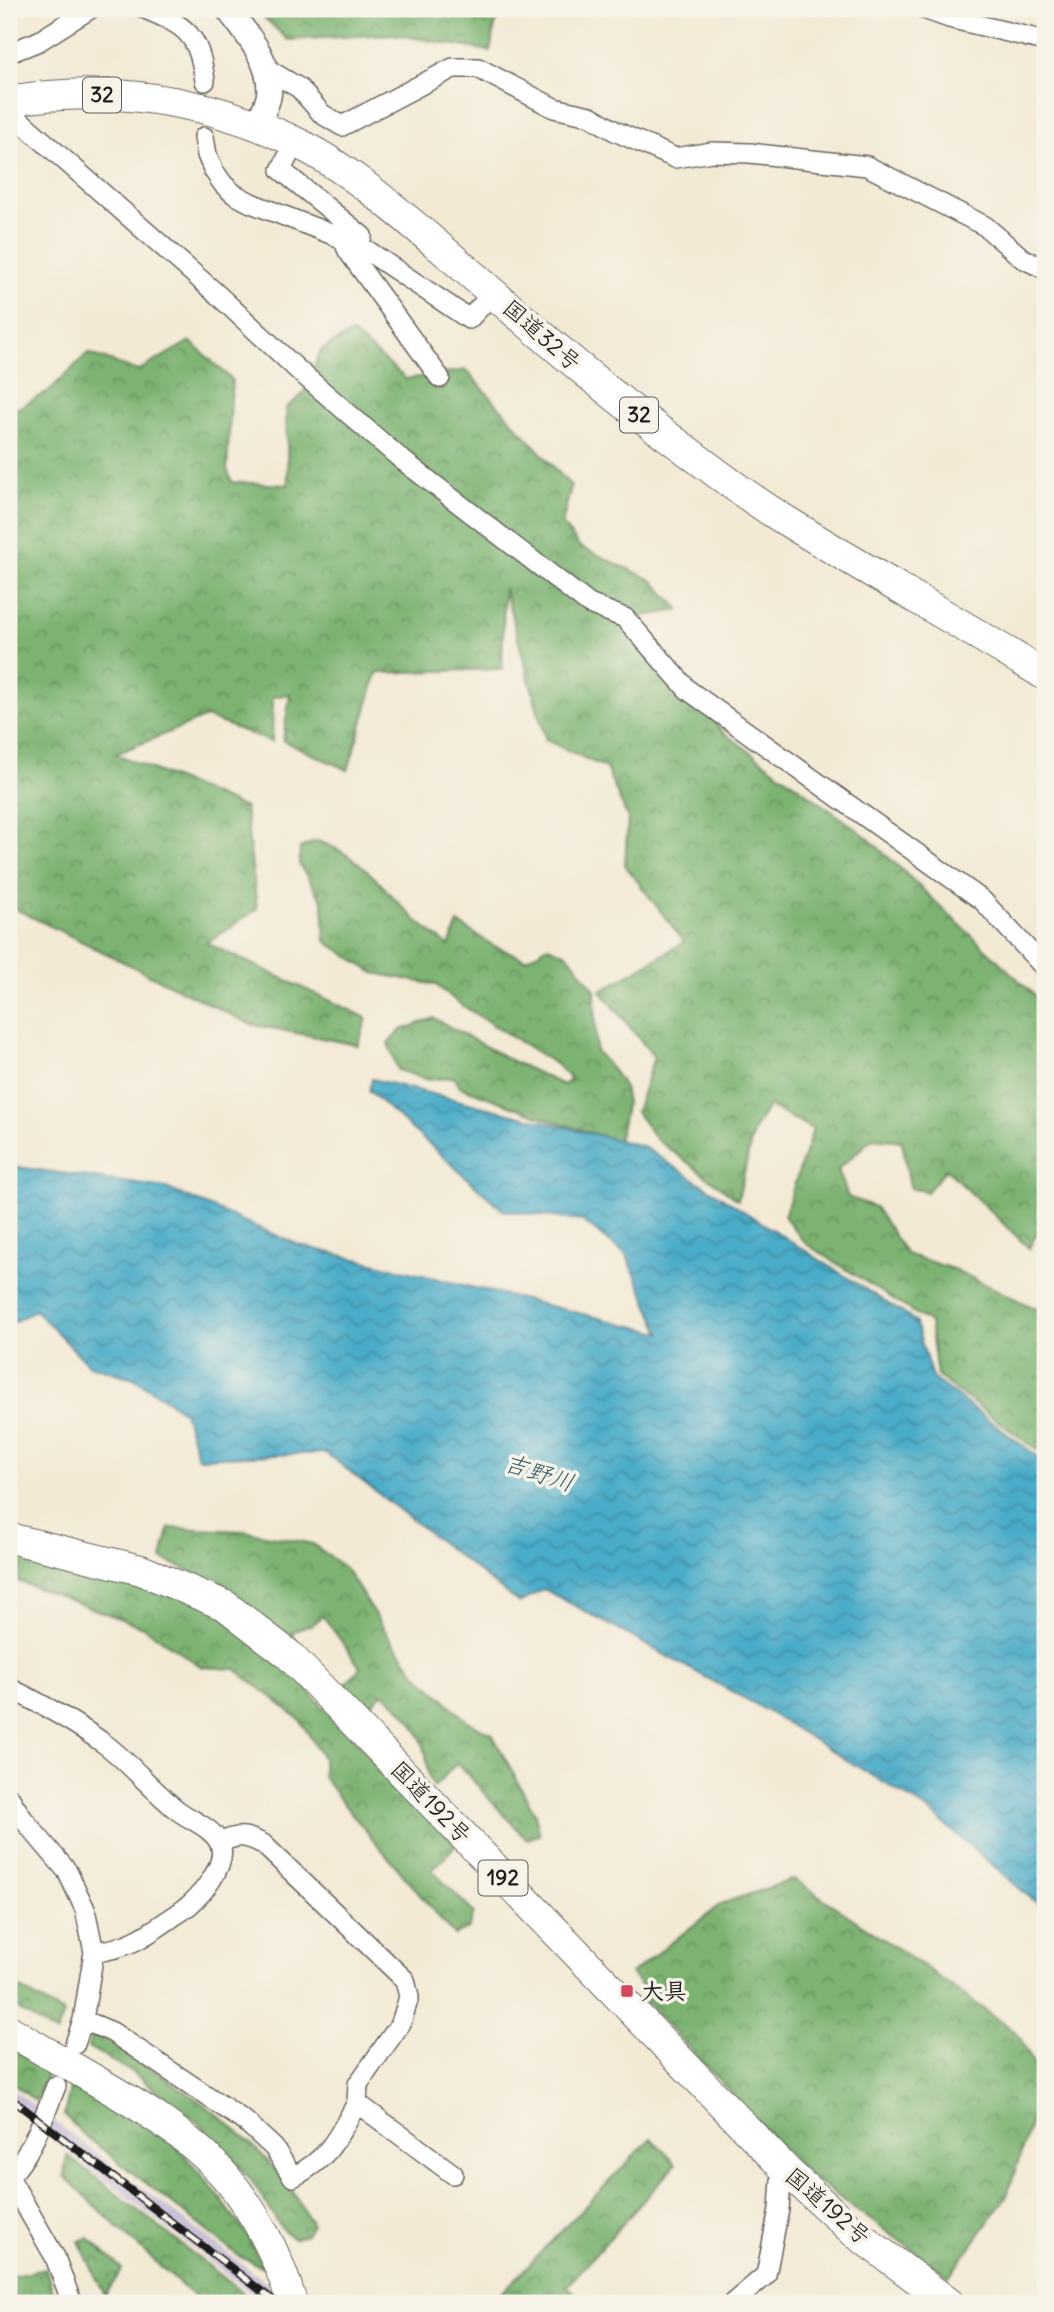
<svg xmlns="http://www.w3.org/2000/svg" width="1054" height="2312" font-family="Delius,'Klee One',sans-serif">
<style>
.railway{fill:#c9bfd7}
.forest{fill:url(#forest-crowns);stroke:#4c6846;stroke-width:2}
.water{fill:url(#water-waves);stroke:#326472;stroke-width:2}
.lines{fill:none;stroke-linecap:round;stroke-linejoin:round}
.minor-casing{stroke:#67645d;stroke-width:22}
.major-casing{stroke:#67645d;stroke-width:27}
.highway-casing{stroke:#67645d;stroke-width:32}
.minor{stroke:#fff;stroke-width:19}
.major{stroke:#fff;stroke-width:24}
.highway{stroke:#fff;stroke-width:30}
.rail-casing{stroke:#1c1c1c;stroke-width:8}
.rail{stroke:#f7f3e8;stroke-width:5;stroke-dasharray:16;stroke-linecap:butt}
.poi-dot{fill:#d1495b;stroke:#f7f3e8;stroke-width:2.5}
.labels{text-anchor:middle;stroke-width:7;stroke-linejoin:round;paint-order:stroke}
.shield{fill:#f7f3e8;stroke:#5e5c59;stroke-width:2}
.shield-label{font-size:21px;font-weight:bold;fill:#1c1c1c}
.street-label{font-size:23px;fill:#1c1c1c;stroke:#f7f3e8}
.poi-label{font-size:23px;font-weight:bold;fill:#1c1c1c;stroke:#f7f3e8;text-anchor:start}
.water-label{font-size:24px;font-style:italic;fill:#305d69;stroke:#f7f3e8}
</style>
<defs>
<pattern id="forest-crowns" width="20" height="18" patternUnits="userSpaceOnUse" patternTransform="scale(1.75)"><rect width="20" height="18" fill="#7bb371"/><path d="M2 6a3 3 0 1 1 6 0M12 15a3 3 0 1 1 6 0" fill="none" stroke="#64915c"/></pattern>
<pattern id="water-waves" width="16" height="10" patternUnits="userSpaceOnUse" patternTransform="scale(1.75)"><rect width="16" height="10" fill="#49acc8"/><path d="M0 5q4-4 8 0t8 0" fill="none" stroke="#3c8ba2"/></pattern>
</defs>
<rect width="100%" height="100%" fill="#f7f3e8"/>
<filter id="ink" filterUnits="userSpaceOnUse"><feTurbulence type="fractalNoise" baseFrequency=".0143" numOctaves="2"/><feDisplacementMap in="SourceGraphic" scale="14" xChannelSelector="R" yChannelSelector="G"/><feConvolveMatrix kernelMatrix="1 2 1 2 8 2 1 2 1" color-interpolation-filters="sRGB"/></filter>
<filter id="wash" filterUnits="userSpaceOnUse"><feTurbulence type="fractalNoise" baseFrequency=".00686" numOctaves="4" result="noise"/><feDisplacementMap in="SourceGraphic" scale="28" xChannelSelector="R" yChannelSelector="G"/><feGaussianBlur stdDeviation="1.57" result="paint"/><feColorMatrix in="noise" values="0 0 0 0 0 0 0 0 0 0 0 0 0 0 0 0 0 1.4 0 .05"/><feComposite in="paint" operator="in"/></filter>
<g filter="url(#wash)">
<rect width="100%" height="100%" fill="#f3ead5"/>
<path class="railway" d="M9,2087l36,27 248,189h-29l-255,-198z"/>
<path class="forest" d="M255,9h243l-8,42 -98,-17 -104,6z
M352,333l54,46 60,-9 105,116 -9,38 18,23 72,33 28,30 -54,9 97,113 144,105 178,168v213l-16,30 -83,-79 -19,23 -17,-4 -8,-47 -29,-3 -35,31 10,28 27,10 31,47 47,15 92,44v129l-8,8 -100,-74 -7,-53 -125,-80 -21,-27 29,-87 -45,-23 -15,26 -15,68 -82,-61 -20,-27 18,-55 -53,-66 83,-49 -59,-77 3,-47 -22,-50 -60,-28 -42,-152 -2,81 -125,4 -29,97 -65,-29 7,-47 -17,3 -1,45 -66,-25 -90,37 129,54 12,101 -50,34 160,75 -9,27 -108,-21 -241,-118v-493l40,-22 39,-38 50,18 52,-30 42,39 -5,89 5,13 56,3 -2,-77 17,-14 18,-44z
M317,841c47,15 63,46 97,77 11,10 23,19 35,28l9,-23 36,23 32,13 22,-13 19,7 28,37 1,61c35,40 35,39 22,90l-71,-22 -87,-32 -6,-10 -26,3 -30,-10 -10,-27 13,-13 33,-12 76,42 53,25 8,-5 -14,-15 -97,-61 -24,-19 -62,-12 -49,-32 -2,-39 -24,-38 1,-16z
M169,1528l75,3 69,13 33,25 43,68 26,35 52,49 25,13 43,80 5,21 -14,4 -69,-76 -23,24c-8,-11 -6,-20 -8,-32 -5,-27 -22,-46 -44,-62l-15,16 -23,-22 16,-20 -37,-51 -10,8 -21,8 19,62 145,151 -24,25 42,43 -6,16 -14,6 -108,-128 -23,-30v-19l-23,-38 -26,-21 -39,-30 -33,-2 -59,-40 -134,-49v-29l170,46 13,-23 -30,-13z
M794,1879l129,87 94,67 27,49 -37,114 -58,80 -141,-101 -163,-174 2,-9 -16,-18 90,-70z
M9,1982l55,32 -8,20 -47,-31z
M93,2032c84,54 172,100 219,193l-6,9 -12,5 -11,-9 -34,-53 -50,-54 -66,-50 -45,-26z
M9,2046l39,26 -12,29 -27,-20z
M71,2085l59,33 50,31 31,37 37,50 15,31 -23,-10 -157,-123 -19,-19z
M651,2138l25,26 -109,122 18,17h-93z
M67,2155l189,148h-55l-84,-76 -53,-51z
M88,2238l34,31 -17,27 -26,-55z
M46,2269l10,34h-35l-12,-13v-13z"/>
<path class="water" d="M372,1079l270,67 273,175 17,57 113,84v448l-118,-101 -172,-105 -211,-115 -25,14 -193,-150 -128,5 -14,-46 -49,-33 -46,-14 -54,-55 -26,15v-159l157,22 133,57 362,88 -34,-77 -44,-35 -80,-11 -134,-119z"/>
</g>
<g filter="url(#ink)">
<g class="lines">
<defs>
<path id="minor" d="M145,9c42,17 54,26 60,72
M924,9l25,9 96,23
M9,53l30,-12 51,-32
M267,69l32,19 23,26 20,12 111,-58h25l76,40 36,8 25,15 60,27 37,-6 38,1 117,13 118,60 37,32 23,11
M9,111l210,185 79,74 103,89 188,145 36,14 63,72 294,210 63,68
M204,137l3,18 7,16 9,13 11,10 17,9 108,42 110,74 24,-26
M295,142l-14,28 81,66 -3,9
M343,239l5,12 92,127
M9,1688c33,16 67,35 97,57 25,19 46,45 71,65 13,10 34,17 42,32 12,21 -22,60 -39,70 -31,21 -47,36 -86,40
M9,1797l14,22 44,52 18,38 9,43 -11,68 -8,24
M220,1843c17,-9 26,-8 43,1l142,136 4,17 -8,26 -43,61 -1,19 96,71
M83,2020l29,12 134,90 28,26 19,29c37,-19 44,-39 64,-74
M9,2176c22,-19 36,-63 47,-90
M9,2177l46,80 17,46
M733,2303l33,-28 13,-66 2,-29 6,-9"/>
<path id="major" d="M228,9c17,23 45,54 41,85 -1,11 -8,21 -13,31"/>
<path id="highway" d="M9,101c94,-16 194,-3 280,38 59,27 118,80 167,122 73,63 144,127 222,183 37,28 75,57 115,81 83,51 169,99 252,150
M9,1538l132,32 85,36 62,48 499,517 67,61 95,71
M9,2030c68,43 163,85 216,146 31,36 54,82 67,127"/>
</defs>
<use href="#minor" class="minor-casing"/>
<use href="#major" class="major-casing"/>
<use href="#highway" class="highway-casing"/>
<use href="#minor" class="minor"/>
<use href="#major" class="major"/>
<use href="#highway" class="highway"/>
<defs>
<path id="rail" d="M9,2097l268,206"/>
</defs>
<use href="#rail" class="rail-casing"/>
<use href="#rail" class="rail"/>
</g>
</g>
<rect class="poi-dot" x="620" y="1984" width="14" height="14" rx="3.5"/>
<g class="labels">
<g class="shield">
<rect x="83" y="77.5" width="38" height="35" rx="5"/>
<rect x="620" y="397.5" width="38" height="35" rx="5"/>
<rect x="478.5" y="1860.5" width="49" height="35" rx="5"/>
</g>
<g class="shield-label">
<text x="102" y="102">32</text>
<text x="639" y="422">32</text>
<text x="503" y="1885">192</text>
</g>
<g class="street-label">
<text transform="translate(542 335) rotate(41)" y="8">国道32号</text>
<text transform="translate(431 1802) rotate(46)" y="8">国道192号</text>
<text transform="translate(828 2206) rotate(41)" y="8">国道192号</text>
</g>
<g class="poi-label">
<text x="641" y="1999">大具</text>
</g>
<g class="water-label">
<text transform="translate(539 1473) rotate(18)" y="8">吉野川</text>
</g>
</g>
<rect width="1054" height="2312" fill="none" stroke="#f7f3e8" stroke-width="35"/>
</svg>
